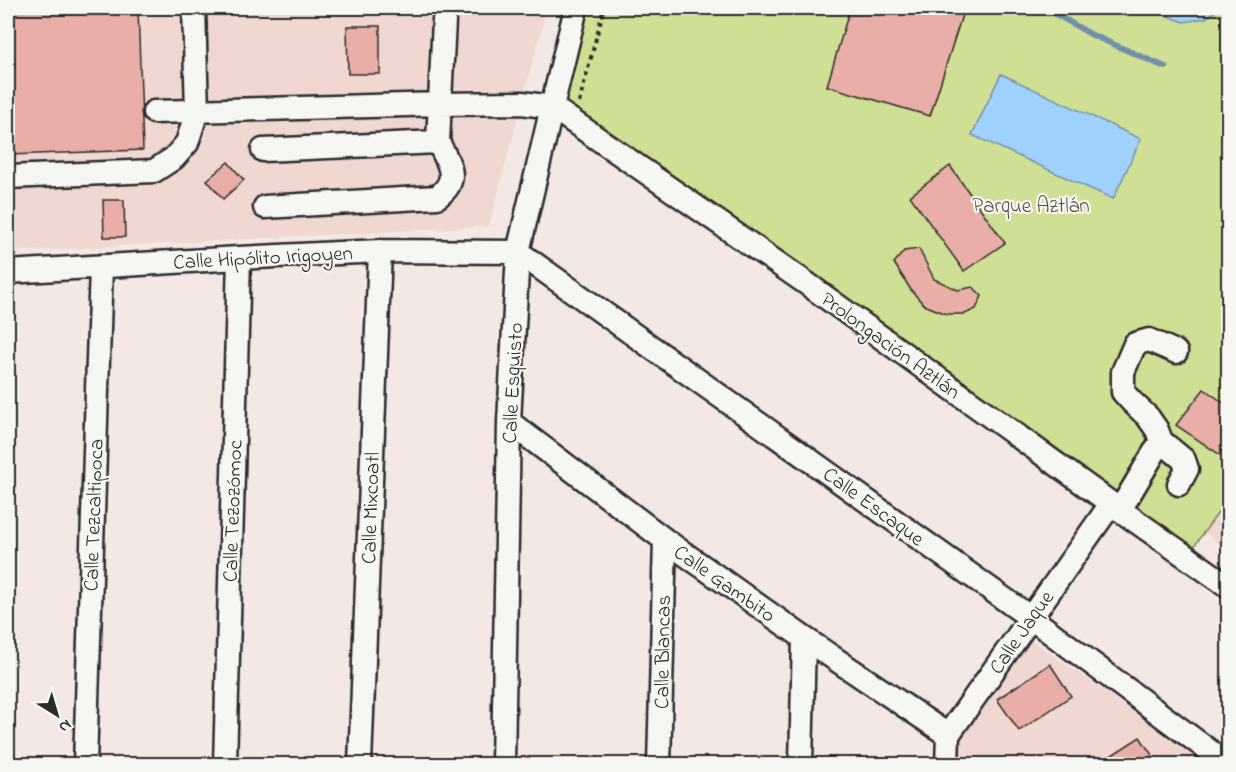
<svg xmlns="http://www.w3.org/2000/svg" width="1236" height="772" font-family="'Indie Flower',sans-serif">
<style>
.built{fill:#f0d7d1}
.green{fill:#cfdf93;stroke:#7d855f;stroke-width:1.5}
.water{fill:#a1d1fd;stroke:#728fa9;stroke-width:1.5}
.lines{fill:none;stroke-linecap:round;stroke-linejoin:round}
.stream{stroke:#728fa9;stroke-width:6}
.building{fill:#e9aea7;stroke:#2b2b2b;stroke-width:1.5}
.minor-casing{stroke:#2b2b2b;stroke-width:27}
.path{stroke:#2b2b2b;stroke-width:4;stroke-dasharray:4.5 4.5;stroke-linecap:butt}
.minor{stroke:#f6f6f2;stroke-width:22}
.labels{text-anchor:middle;stroke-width:4.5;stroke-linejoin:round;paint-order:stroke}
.park-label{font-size:21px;fill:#545845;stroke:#f6f6f2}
.street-label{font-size:21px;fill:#2b2b2b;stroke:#f6f6f2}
</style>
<rect width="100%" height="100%" fill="#f3e8e3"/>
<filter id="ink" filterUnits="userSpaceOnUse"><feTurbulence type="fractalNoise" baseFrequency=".0167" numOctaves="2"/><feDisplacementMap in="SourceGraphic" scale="12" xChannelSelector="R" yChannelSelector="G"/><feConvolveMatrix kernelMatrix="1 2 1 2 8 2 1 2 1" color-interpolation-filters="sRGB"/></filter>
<g filter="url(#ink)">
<path class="built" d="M8,8h539l-58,218 -481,26z
M1228,499v51l-24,-18z
M1030,639l178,125h-249v-25z"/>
<path class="green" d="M577,8h651v491l-24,33 -17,25 -635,-450z"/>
<path class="water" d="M1146,8h74l-14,10 -22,4z
M1001,74l140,65 -28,60 -141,-64z"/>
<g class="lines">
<path class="stream" d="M1045,8l47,27 73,32"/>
</g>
<path class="building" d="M8,8h130l5,142 -135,5z
M850,8h96l17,4 -33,104 -103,-30z
M347,26h33v48h-32z
M228,162l16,18 -21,19 -16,-19z
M950,166l55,77 -41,28 -54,-75z
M103,200h21l1,37h-21z
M919,249l15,30 24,11 15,-3 9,9 -6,13 -11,5h-18l-23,-9 -13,-15 -17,-27 10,-12z
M1204,389l24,17v54l-52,-35z
M1050,664l21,32 -52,35 -22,-32z
M1140,737l18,27h-60z"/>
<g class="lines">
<defs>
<path id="minor" d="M154,112l287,-8 81,-1 30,4 254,176 314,227 108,76
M263,150l175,-8 6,-122
M8,177l146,-6 20,-13 13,-15 10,-32 -3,-103
M265,207l172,-10c24,-17 12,-33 1,-55
M8,272l231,-14 141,-7 138,1 513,366 196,146
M509,422l156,118 139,98 144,97
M1161,441l23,19 3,9 -8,15
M1120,510l41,-69 -4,-11 -9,-13 -16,-15 -9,-10v-20l12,-28 14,-4 27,12
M85,764l16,-498
M225,764l14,-506
M360,764l20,-513
M503,764l6,-342 9,-170 34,-145 24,-99
M659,764l6,-224
M801,764l3,-126
M947,764l1,-29 163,-231"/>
</defs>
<use href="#minor" class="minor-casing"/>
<path class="path" d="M579,103l25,-95"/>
<use href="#minor" class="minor"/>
</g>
</g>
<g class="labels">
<g class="park-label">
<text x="1031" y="212">Parque Aztlán</text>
</g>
<g class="street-label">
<text transform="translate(263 257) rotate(-3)" y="7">Calle Hipólito Irigoyen</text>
<text transform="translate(891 345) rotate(36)" y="7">Prolongación Aztlán</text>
<text transform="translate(512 383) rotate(-87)" y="7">Calle Esquisto</text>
<text transform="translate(874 506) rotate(36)" y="7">Calle Escaque</text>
<text transform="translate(370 508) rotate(-88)" y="7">Calle Mixcoatl</text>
<text transform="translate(232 511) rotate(-88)" y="7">Calle Tezozómoc</text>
<text transform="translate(93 515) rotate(-88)" y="7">Calle Tezcaltipoca</text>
<text transform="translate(725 583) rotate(35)" y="7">Calle Gambito</text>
<text transform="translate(1021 632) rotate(-55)" y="7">Calle Jaque</text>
<text transform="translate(662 652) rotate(-89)" y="7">Calle Blancas</text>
</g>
</g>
<rect width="1236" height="772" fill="none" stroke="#f6f6f2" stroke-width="30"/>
<rect x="15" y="15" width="1206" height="742" fill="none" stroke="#2b2b2b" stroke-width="2" filter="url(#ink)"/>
<g transform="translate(57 715) rotate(143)" stroke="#f6f6f2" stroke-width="4.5" paint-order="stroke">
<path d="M0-4.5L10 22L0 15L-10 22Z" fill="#2b2b2b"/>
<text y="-9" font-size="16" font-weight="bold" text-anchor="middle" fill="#2b2b2b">N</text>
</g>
</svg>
